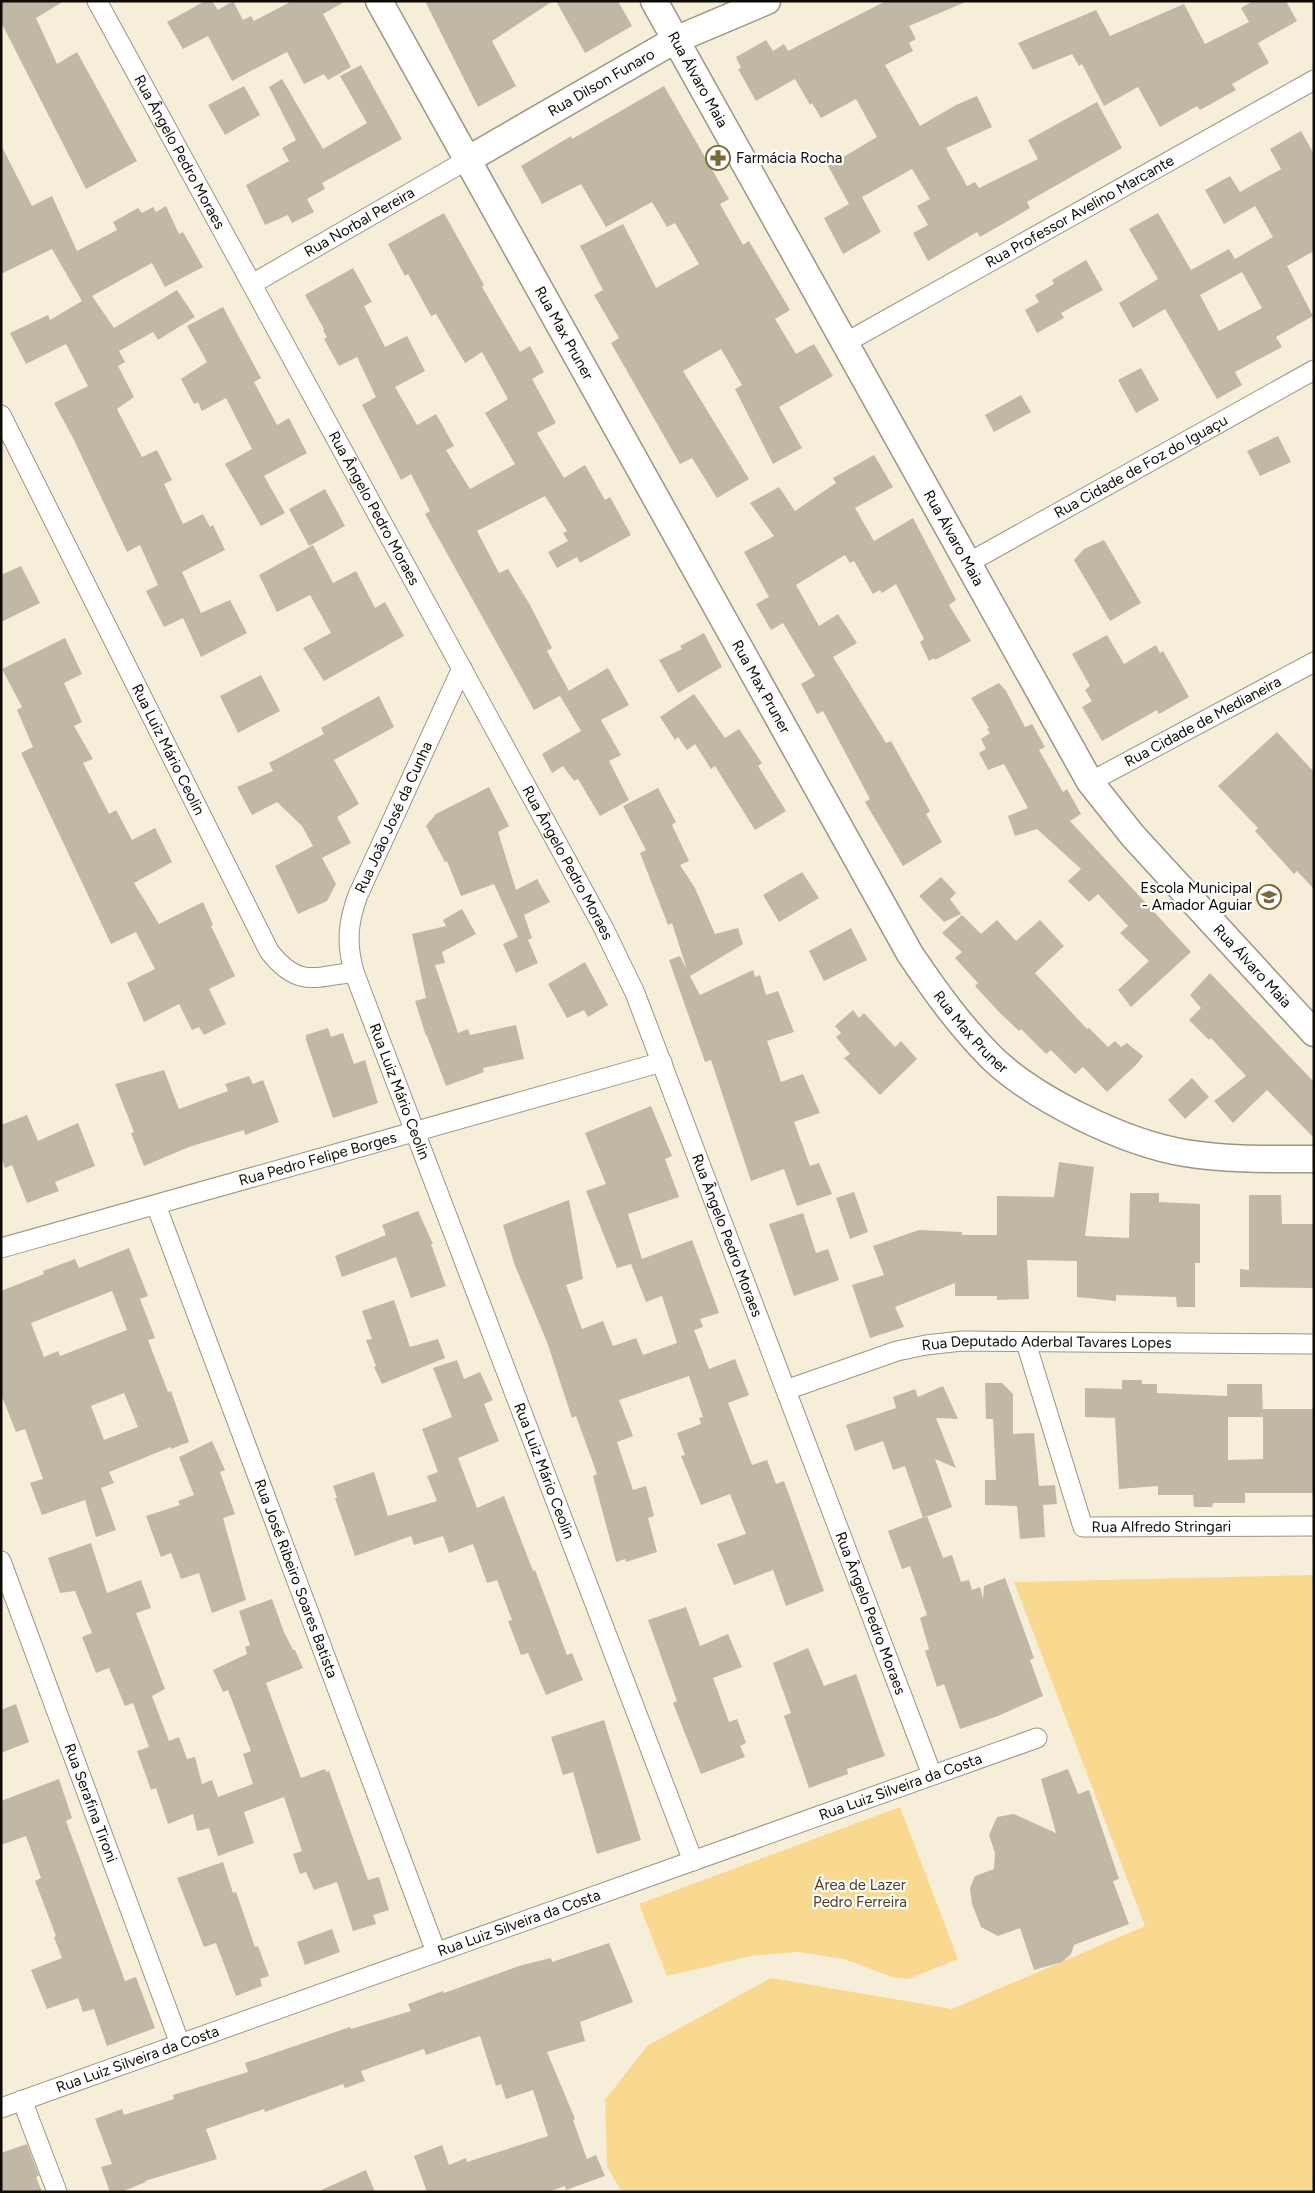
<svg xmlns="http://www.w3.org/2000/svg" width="1315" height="2193" font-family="Figtree,sans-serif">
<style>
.green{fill:#f9d990}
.building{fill:#c0b8a5;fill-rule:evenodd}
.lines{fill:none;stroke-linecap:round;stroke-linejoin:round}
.street-casing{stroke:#9d9583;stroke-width:21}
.secondary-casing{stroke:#9d9583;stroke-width:29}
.street{stroke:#fff;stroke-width:19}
.secondary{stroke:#fff;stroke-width:26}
.labels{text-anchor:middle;stroke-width:4.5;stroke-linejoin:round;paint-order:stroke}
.street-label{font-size:15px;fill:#0e0b05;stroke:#fff}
.poi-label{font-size:15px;fill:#0e0b05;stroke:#fff;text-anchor:start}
.park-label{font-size:15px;fill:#504019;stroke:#fff}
</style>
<rect width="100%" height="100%" fill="#f7eeda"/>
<path class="green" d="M1314,1575v617h-692l-15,-25 -2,-67 42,-54 124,-68 181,31 193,-83 -131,-344z
M900,1807l58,152 -50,20 -13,-1 -51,-19 -46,-7 -47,4 -84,20 -28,-72z"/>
<path class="building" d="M1,1h63l-28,17 21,46 20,-12 60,109 -51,28 -85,-167z
M205,1h7l6,9 15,-9 10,19 8,-4 3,5 38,-20h54l-23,13 28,53 -23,13 -4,-6 -20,10 -17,-32 -55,29 -24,-45 -25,13 -16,-27z
M425,1h128l-61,40 24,45 -38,21z
M556,1h62l14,25 -47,27z
M886,1h82l-59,25 7,13 -7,4 4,8 -28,14 35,61 36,-21 21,-9 15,31 -46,21 21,38 8,-4 4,6 59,-29 -10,-19 69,-38 25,46 -95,54 3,6 -17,10 -33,19 -3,-5 -49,29 -15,-28 15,-8 -11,-19 13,-7 -18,-30 -50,28 19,35 -38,22 -19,-36 25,-14 -21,-38 49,-29 -21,-38 -35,19 -9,-15 -2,2 -15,-26 -39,22 -18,-32 3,-1 -5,-11 30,-17 7,11 11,-7 4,7z
M1253,1h33l11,20 -39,22 11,20 -37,21 4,6 -36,20 -3,-4 -37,21 -22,-40 -34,19 -22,-42 -3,2 -7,-12 -39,16 -15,-27 78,-33 14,26 74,-32 21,40 44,-22 -8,-14z
M361,65l41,74 -80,44 3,6 -18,10 7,13 -22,11 -4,-8 -23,10 -19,-40 43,-24 -7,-13 14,-8 -27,-53 13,-8 41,70 44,-26 -27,-47z
M244,86l16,29 -35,20 -17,-30z
M664,86l65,113 -9,5 23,41 6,-4 41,69 -15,9 21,35 18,-10 19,32 -54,31 23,41 -29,16 -38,-75 7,-4 -21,-36 -38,22 66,108 -32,19 -25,-40 -12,6 -69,-121 8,-5 -25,-43 9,-5 -23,-44 43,-22 33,64 43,-24 -24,-41 -8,4 -15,-25 -46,25 -25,-43 -39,20 -21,-38 50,-30 1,3z
M1301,131l13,23v97l-27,15 26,50 -37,21 6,10 -47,25 7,13 -25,14 -52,-90 -32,19 -14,-25 39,-24 -29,-50 29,-16 33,57 38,-21 6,10 38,-22 -18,-31 -31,18 -19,-34 25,-14 10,16 41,-23 -11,-20zM1242,272l20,36 -43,23 -19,-36z
M1,145l31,61 20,-10 25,55 40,-21 -4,-8 25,-14 4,5 11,-6 3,5 10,-6 13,28 4,-2 20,35 -38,20 -13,-24 -60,33 22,32 63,-38 18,27 -37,23 -5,-8 -34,19 6,11 -7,4 16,31 -17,12 25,48 15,-7 15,30 -8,4 19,40 20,-10 7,13 3,-2 12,25 -43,22 19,41 29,-13 17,33 -46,24 -18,-39 -19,9 -18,-36 12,-6 -18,-40 -13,7 -54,-114 -19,-35 34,-17 -22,-42 -40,20 -16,-31 38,-18 2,5 32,-19 -30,-52 -51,25z
M444,213l40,72 -2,2 38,65 10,-6 14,26 -12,7 24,44 -19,10 27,45 21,-13 20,35 5,-3 21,38 -51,28 -3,-6 -20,11 -9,-16 20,-11 -5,-8 4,-2 -22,-35 -68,35 22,42 9,-4 22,36 22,43 -5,3 22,40 -35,19 -109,-196 5,-3 -19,-37 -10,6 -39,-75 14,-8 -19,-40 -18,9 -15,-27 3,-2 -4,-7 1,-1 -19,-34 48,-27 19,34 -8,4 21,41 22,-11 18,35 -30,16 22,38 19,-11 18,32 -8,4 24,39 45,-25 -30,-51 23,-14 -26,-47 -17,11 -29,-49 -5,2 -23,-42 -3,2 -17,-32z
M1086,260l17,30 -42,23 3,5 -27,15 -12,-23 14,-8 -4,-7 19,-11 -2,-4z
M223,307l38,71 -7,4 23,43 12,-7 18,35 -43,23 21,37 -24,13 -36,-62 27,-15 -26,-51 -24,13 -4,-9 -4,2 -13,-25 26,-17 -20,-36z
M1141,368l18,32 -23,13 -18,-33z
M1021,395l10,17 -37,20 -9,-17z
M1278,436l13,26 -31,14 -13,-25z
M874,455l19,32 -38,21 19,33 39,-23 43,82 -7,5 22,36 -36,19 -1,-2 -5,3 -9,-19 4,-3 -28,-55 -14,9 -2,-3 -7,4 -19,-33 -4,2 -5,-8 -49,30 23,41 19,-12 19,29 -24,14 53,86 5,-2 39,70 -4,3 16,28 -39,24 -38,-64 5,-3 -47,-88 -6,3 -16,-30 14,-8 -32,-53 -12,7 -15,-26 13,-7 -25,-45 30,-16 -24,-33 29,-16 16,24 41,-28 -3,-5z
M325,489l20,37 -36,20 -20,-37z
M1104,540l37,63 -31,18 -36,-61 10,-11z
M313,545l20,38 23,-12 19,37 10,-6 19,34 -80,45 -21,-33 28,-15 -21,-38 -33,17 -18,-37z
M21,566l19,37 -39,19v-47z
M704,633l18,34 -44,26 -19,-33 23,-11 -2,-3z
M1107,635l17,29 32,-19 4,8 3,-2 26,46 -30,17 -2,-4 -55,31 -20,-34 10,-6 -7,-11 5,-4 -18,-32z
M65,638l17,36 -18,9 18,39 -8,4 19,33 -10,4 26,51 7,-4 16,30 23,-12 17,34 -38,21 25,41 44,-22 10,23 -2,1 24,50 -26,13 17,35 -22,11 -5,-8 -7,3 -13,-26 -35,18 -17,-39 28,-14 -19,-37 -25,12 -90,-191 12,-6 -16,-37 5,-3 -20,-38z
M608,668l21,37 -28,15 20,35 -12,6 20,39 -29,16 -22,-37 -4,2 -11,-15 -11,7 -10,-19 39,-23 -21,-35z
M261,675l19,36 -42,22 -18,-37z
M999,683l7,8 19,36 7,-3 13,23 -6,3 24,42 4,-3 14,25 -11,7 121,131 -60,55 -13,-17 31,-29 -29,-28 8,-7 -30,-32 -9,8 -21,-21 13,-12 -44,-40 -22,7 -7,-20 20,-8 -24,-44 -16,6 -9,-17 7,-4 -5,-10 9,-6 -3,-4 2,-1 -18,-30z
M694,694l31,44 14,-9 23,34 -4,3 28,45 -31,19 -40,-64 -4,3 -16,-25 -8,6 -9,-13 -3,3 -15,-23z
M379,696l15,31 -60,33 25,44 -22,13 14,26 -29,15 14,26 -9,17 -29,13 -23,-48 38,-20 -11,-20 -25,-24 -25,13 -15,-28 36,-16 -4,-8 55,-29 -3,-6z
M1277,732l37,40v117l-17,-18 -3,3 -39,-43 3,-3 -40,-42z
M489,787l20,39 -11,6 18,58 21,-11 13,23 -26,13 8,23 -4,2 10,23 -22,10 -13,-29 15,-7 -24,-53 -33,12 -14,-35 -2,1 -19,-36 10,-12z
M658,788l18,34 -4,3 17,36 -9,4 15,23 20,46 23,-6 5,16 -53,32 10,19 53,-25 2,7 5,-2 6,20 12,-4 16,41 -27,9 14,41 22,-8 17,39 -26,9 16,44 9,-3 13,31 -35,12 -13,-37 -33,12 -40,-121 -6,2 -36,-102 11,-4 7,14 -15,-47 -4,2 -28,-72 6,-3 -23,-44z
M802,872l17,26 -40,24 -16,-27z
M941,877l15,16 -6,6 11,15 -17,8 -25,-26z
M462,909l14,25 -34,18 3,11 -10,2 23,68 10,-4 2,6 46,-10 8,34 -41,9 1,4 -38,14 -19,-50h-1l-11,-35 11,-3 -14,-64 34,-8 -3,-6z
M962,915l19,19 16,-14 19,21 24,-21 24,26 -29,27 52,56 2,-1 19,19 7,-6 6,6 6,-4 16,13 -7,9 -29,27 -24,-25 -8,7 -24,-24 -5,4 -25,-25 -2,2 -19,-18 -25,-27 3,-3 -23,-25 7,-6 -20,-19z
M851,928l16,32 -43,21 -15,-30z
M585,962l23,43 -20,12 -4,-7 -17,8 -19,-34z
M1210,973l104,109v56l-47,-48 -34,33 -19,-22 32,-25 -35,-38 -2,2 -20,-20 12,-12 -11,-13z
M853,1010l6,8 5,-5 31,34 6,-6 16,18 -37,36 -36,-37 6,-4 -14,-17 5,-4 -6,-7z
M328,1028l3,9 12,-4 11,31 11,-4 13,43 -45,15 -27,-78v-5z
M164,1070l15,39 49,-18 -3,-7 24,-8 4,8 10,-4 16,42 -34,13 -1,-5 -55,17 -45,19 -13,-33 3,-1 -19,-48z
M1192,1078l17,19 -24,22 -17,-19z
M651,1106l21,50 -7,3 14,38 -51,17 14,45 50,-19 27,73 -19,6 3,8 -9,3 15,39 26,-10 14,36 -21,8 24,62 15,-5 9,24 8,-3 40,110 -38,15 -13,-36 -39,15 -17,-41 29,-10 -16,-40 -29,11 -20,-49 4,-1 -8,-22 24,-9 -2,-6 4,-1 -14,-41 -70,24 14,36 -16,6 16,48 13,-4 8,30 -6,2 9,34 -31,10 -1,-3 -9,3 -23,-86 4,-2 -21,-58 -4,2 -25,-76 -33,-79 -11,-38 66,-25 14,79 -17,6 16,44 21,-8 10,25 23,-8 7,17 34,-12 -15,-47 -16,6 -15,-38 -14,4 -31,-77 20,-7 -21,-51z
M27,1115l11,26 40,-18 17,43 -40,16 4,9 -32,12 -15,-38 -7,3 -4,-12v-31z
M1059,1162l35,5 -9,69 44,2 1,-45h29v9l41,2v59h-5v44h-18l-1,-10 -60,-2v6l-39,-4v-36l-50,-1 2,39 -32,1v-4h-42v-13l-60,24 9,20 -34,11 -18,-53 32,-10 -11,-29 46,-16 43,2v3h35v-39l57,1z
M854,1192l14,40 -18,7 -14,-41z
M1249,1195h32l1,29h32v64l-74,-1v-18l9,1z
M418,1211l15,33h-2l15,42 -35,12 -15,-41 -54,20 -7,-21 51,-21 -4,-10z
M803,1213l13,40 12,-4 11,31 -45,16 -25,-72z
M129,1248l19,48 -8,3 15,39 -7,2 20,52 3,-1 18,51 -18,7v-2l-62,25 5,11 -13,5 15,42 -20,7 -11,-37 -43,15 -12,-32 13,-4 -18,-50 -9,3 -15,-38v-103l43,-17 -1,-3 32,-12 4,9zM112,1291l15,39 -67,26 -2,-5 -14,6 -13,-34zM124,1393l14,34 -34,13 -13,-34z
M394,1300l16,47 28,-8 7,19 -63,26 -8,-17 2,-1 -10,-26 6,-1 -10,-28z
M457,1360l7,19 16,-7 13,28 -9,4 15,37 -41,17 19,50 27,-12 29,75 2,-1 32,85 5,-2 11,27 -37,15 -18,-42 -7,2 -13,-34 4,-1 -15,-40 -10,3 -14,-39 -24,9 -6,-17 -29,9 -3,-9 -56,20 -20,-58h2l-4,-12 41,-14 14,44 49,-15 -10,-25 11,-4 -16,-43 30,-12 -19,-49z
M1122,1380h20v4h15v9l70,3v-12h35l1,33h-35v43l35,-1v-50h51v84h-69v10h-32l-1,4h-18l-1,-12h-35v-9l-39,3 -4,-71 -30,-1v-29l37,1z
M985,1383h17l11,11v40l21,-1 5,53 16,-1 2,19 -14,1 2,32 -25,2 -3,-33 -32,-1v-25h11l-3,-61h-7z
M943,1386l15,33 -22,-1 20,50 -21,-9 17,48 -29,11 -18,-52 -12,4 -10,-29 -28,10 -9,-26 50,-17 -3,-11 22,-8 3,8z
M212,1441l13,29 -5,2 15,42 -12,4 23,82 -34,13 -13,-40 -18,6 -10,-26 -10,4 -15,-41 34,-11 -2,-4 16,-6 -15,-38z
M927,1516l16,42 9,-3 9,27 8,-2 3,10 8,-3 3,12 1,-13 21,-8 29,80 -4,2 13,36 -45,20 -38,13 -16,-45 -7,3 -12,-36 4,-2 -9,-31 7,-3 -17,-49 -8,3 -14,-38z
M91,1543l16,50 34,-13 10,28 -15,5 29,76 -13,7 17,45 10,-4 8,22 8,-2 7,27 10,-4 6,17 35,-13 -10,-30 8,-3 -23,-61 -5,2 -10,-22 34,-16 -2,-7 5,-2 -11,-34 33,-12 12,33 9,18h2l8,18 -37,15 35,95 24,-9 1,3 3,-1 39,109 11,-3 10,33 -16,5 3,9 -23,7 -16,-49 -23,8 -8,-18 -6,2 -7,-20 9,-3 -18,-54 -40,15 10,31 -36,13 -9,-28 -12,3 -4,-17 -25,10 -12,-36 -5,2 -14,-39 12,-4 -16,-44 -8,3 -16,-38 -13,5 -14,-36 10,-4 -17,-42 -15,2 -12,-35z
M686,1607l14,39 28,-12 14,33 -29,11 16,44 8,-3 9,24 -6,3 5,11 -44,17 -28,-71 4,-2 -29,-81z
M808,1648l16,38 32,-12 29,82 -38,13 1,5 -39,14 -25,-72 7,-3 -18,-50z
M16,1704l13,38 -28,11v-43z
M604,1720l37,120 -44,14 -24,-82 -10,3 -12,-38z
M1068,1769l10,25 11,-4 30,89 -6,2 16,43 -55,21 -3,9 -9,8 -28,8 -14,-42 -22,8 -17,-9 -9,-23 -2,-16 5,-12 19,-7 1,-16 -6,-18 8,-18 17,-3 42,19 -15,-54z
M59,1779l13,39 -6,3 59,160 11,-4 19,51 -48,18 -13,-37 -11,3 -5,-14 -31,11 -16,-39 31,-12 -8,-21 2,-1 -21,-55 6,-3 -15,-42 -25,9v-44z
M223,1862l10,31 3,-1 19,55 3,-1 11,30 -9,3 2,7 -26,10 -20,-53 -12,4 -27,-69z
M332,1929l8,23 -35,13 -8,-23z
M609,1943l24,59 -53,20 5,19 -38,11 28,67 -2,1 14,39 9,-4 9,21 -39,14 -1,-4 -17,6h-121l-13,-36 28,-11 7,20 17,-7 1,4 81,-26 -15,-46 -27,9 -5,-15 -5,2 -16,-50 -54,19 -2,-6 -63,22 4,10 -20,7 -2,-4 -78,28 -1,-3 -58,20 11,30 -72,22 1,1 -25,10h-11l-9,-25 11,-3 -17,-45 27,-10 2,6 50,-16 -1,-4 75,-23 -3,-9 105,-36 1,2 60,-18 -3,-7 35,-13 1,2 75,-27 32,-8 1,4z
M27,2144l12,32 -3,1 6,15h-41v-39z
M366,2170l9,22h-58z"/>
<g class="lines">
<defs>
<g id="street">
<path id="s1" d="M97,1l506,926 32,66 297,782"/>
<path id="s2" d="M252,284l215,-124"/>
<path id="s3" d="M845,343l469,-263"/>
<path id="s4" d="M1,415l268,536c28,36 44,27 85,21l339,889"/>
<path id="s5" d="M968,563l346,-193"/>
<path id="s6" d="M1090,782l224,-120"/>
<path id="s7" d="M354,972c-8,-29 -6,-50 4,-77l104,-227"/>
<path id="s8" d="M156,1205l280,747"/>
<path id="s9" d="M1,1248l661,-186"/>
<path id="s10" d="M1026,1343l57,184 231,-1"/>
<path id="s11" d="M786,1390l111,-39 29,-6 36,-4 352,3"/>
<path id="s12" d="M1,1561l179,483"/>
<path d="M22,2100l35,92"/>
<path id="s13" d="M1,2108l1036,-370"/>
</g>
<g id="secondary">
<path id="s14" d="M379,1l531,953c25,37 50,72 82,104 44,42 133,85 193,95 42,7 86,6 129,6"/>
<path id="s15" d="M654,1l436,781 43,54 181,197"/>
<path id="s16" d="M467,160l208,-120 92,-39"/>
</g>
</defs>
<use href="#street" class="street-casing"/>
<use href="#secondary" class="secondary-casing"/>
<use href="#street" class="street"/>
<use href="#secondary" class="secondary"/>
</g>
<defs>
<symbol id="pharmacy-ring" viewBox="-11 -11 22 22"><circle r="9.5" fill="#fff" stroke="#7b6636" stroke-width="1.5"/><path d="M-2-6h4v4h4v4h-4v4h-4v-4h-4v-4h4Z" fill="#7b6636"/></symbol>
<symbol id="school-ring" viewBox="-11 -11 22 22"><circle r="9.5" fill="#fff" stroke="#7b6636" stroke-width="1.5"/><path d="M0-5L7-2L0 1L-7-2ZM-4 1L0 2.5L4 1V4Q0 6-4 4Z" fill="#7b6636"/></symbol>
</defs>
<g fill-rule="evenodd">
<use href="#pharmacy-ring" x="704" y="144" width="28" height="28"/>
<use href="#school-ring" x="1255" y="883" width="28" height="28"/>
</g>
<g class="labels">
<g class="street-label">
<text dy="5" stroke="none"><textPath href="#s15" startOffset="90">Rua Álvaro Maia</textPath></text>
<text dy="5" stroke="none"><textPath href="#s16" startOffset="155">Rua Dilson Funaro</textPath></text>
<text dy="5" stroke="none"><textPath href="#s1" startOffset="172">Rua Ângelo Pedro Moraes</textPath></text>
<text dy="5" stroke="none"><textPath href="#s3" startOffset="269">Rua Professor Avelino Marcante</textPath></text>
<text dy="5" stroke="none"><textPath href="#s2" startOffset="124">Rua Norbal Pereira</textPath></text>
<text dy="5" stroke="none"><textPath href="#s14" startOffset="380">Rua Max Pruner</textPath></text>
<text dy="5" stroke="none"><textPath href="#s5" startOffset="198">Rua Cidade de Foz do Iguaçu</textPath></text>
<text dy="5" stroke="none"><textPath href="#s1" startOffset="578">Rua Ângelo Pedro Moraes</textPath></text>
<text dy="5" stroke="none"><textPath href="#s15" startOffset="615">Rua Álvaro Maia</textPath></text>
<text dy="5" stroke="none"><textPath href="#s14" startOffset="785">Rua Max Pruner</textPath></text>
<text dy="5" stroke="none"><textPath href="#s6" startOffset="128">Rua Cidade de Medianeira</textPath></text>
<text dy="5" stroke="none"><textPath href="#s4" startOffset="374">Rua Luiz Mário Ceolin</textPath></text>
<text dy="5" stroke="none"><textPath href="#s7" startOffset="164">Rua João José da Cunha</textPath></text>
<text dy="5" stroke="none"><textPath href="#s1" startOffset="982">Rua Ângelo Pedro Moraes</textPath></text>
<text dy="5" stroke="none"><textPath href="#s15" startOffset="1140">Rua Álvaro Maia</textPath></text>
<text dy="5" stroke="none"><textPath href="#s14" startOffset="1190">Rua Max Pruner</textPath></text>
<text dy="5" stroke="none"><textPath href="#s4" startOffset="822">Rua Luiz Mário Ceolin</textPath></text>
<text dy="5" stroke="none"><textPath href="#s9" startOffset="329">Rua Pedro Felipe Borges</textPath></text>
<text dy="5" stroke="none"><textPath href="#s1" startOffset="1388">Rua Ângelo Pedro Moraes</textPath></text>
<text dy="5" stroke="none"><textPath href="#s11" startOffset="268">Rua Deputado Aderbal Tavares Lopes</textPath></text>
<text dy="5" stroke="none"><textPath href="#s4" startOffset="1228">Rua Luiz Mário Ceolin</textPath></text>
<text dy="5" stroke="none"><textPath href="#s10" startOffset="271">Rua Alfredo Stringari</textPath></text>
<text dy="5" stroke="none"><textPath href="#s8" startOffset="399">Rua José Ribeiro Soares Batista</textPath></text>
<text dy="5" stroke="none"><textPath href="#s1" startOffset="1792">Rua Ângelo Pedro Moraes</textPath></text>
<text dy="5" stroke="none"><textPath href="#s13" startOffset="955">Rua Luiz Silveira da Costa</textPath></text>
<text dy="5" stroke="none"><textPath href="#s12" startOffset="258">Rua Serafina Tironi</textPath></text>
<text dy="5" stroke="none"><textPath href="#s13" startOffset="550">Rua Luiz Silveira da Costa</textPath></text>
<text dy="5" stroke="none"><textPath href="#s13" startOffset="145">Rua Luiz Silveira da Costa</textPath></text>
</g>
<g class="poi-label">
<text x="736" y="163">Farmácia Rocha</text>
<text x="1252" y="893" text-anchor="end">Escola Municipal<tspan x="1252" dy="17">- Amador Aguiar</tspan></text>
</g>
<g class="park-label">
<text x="860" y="1890">Área de Lazer<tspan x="860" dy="17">Pedro Ferreira</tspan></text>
</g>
</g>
<rect width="1315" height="2193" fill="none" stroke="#0e0b05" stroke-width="5"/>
</svg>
